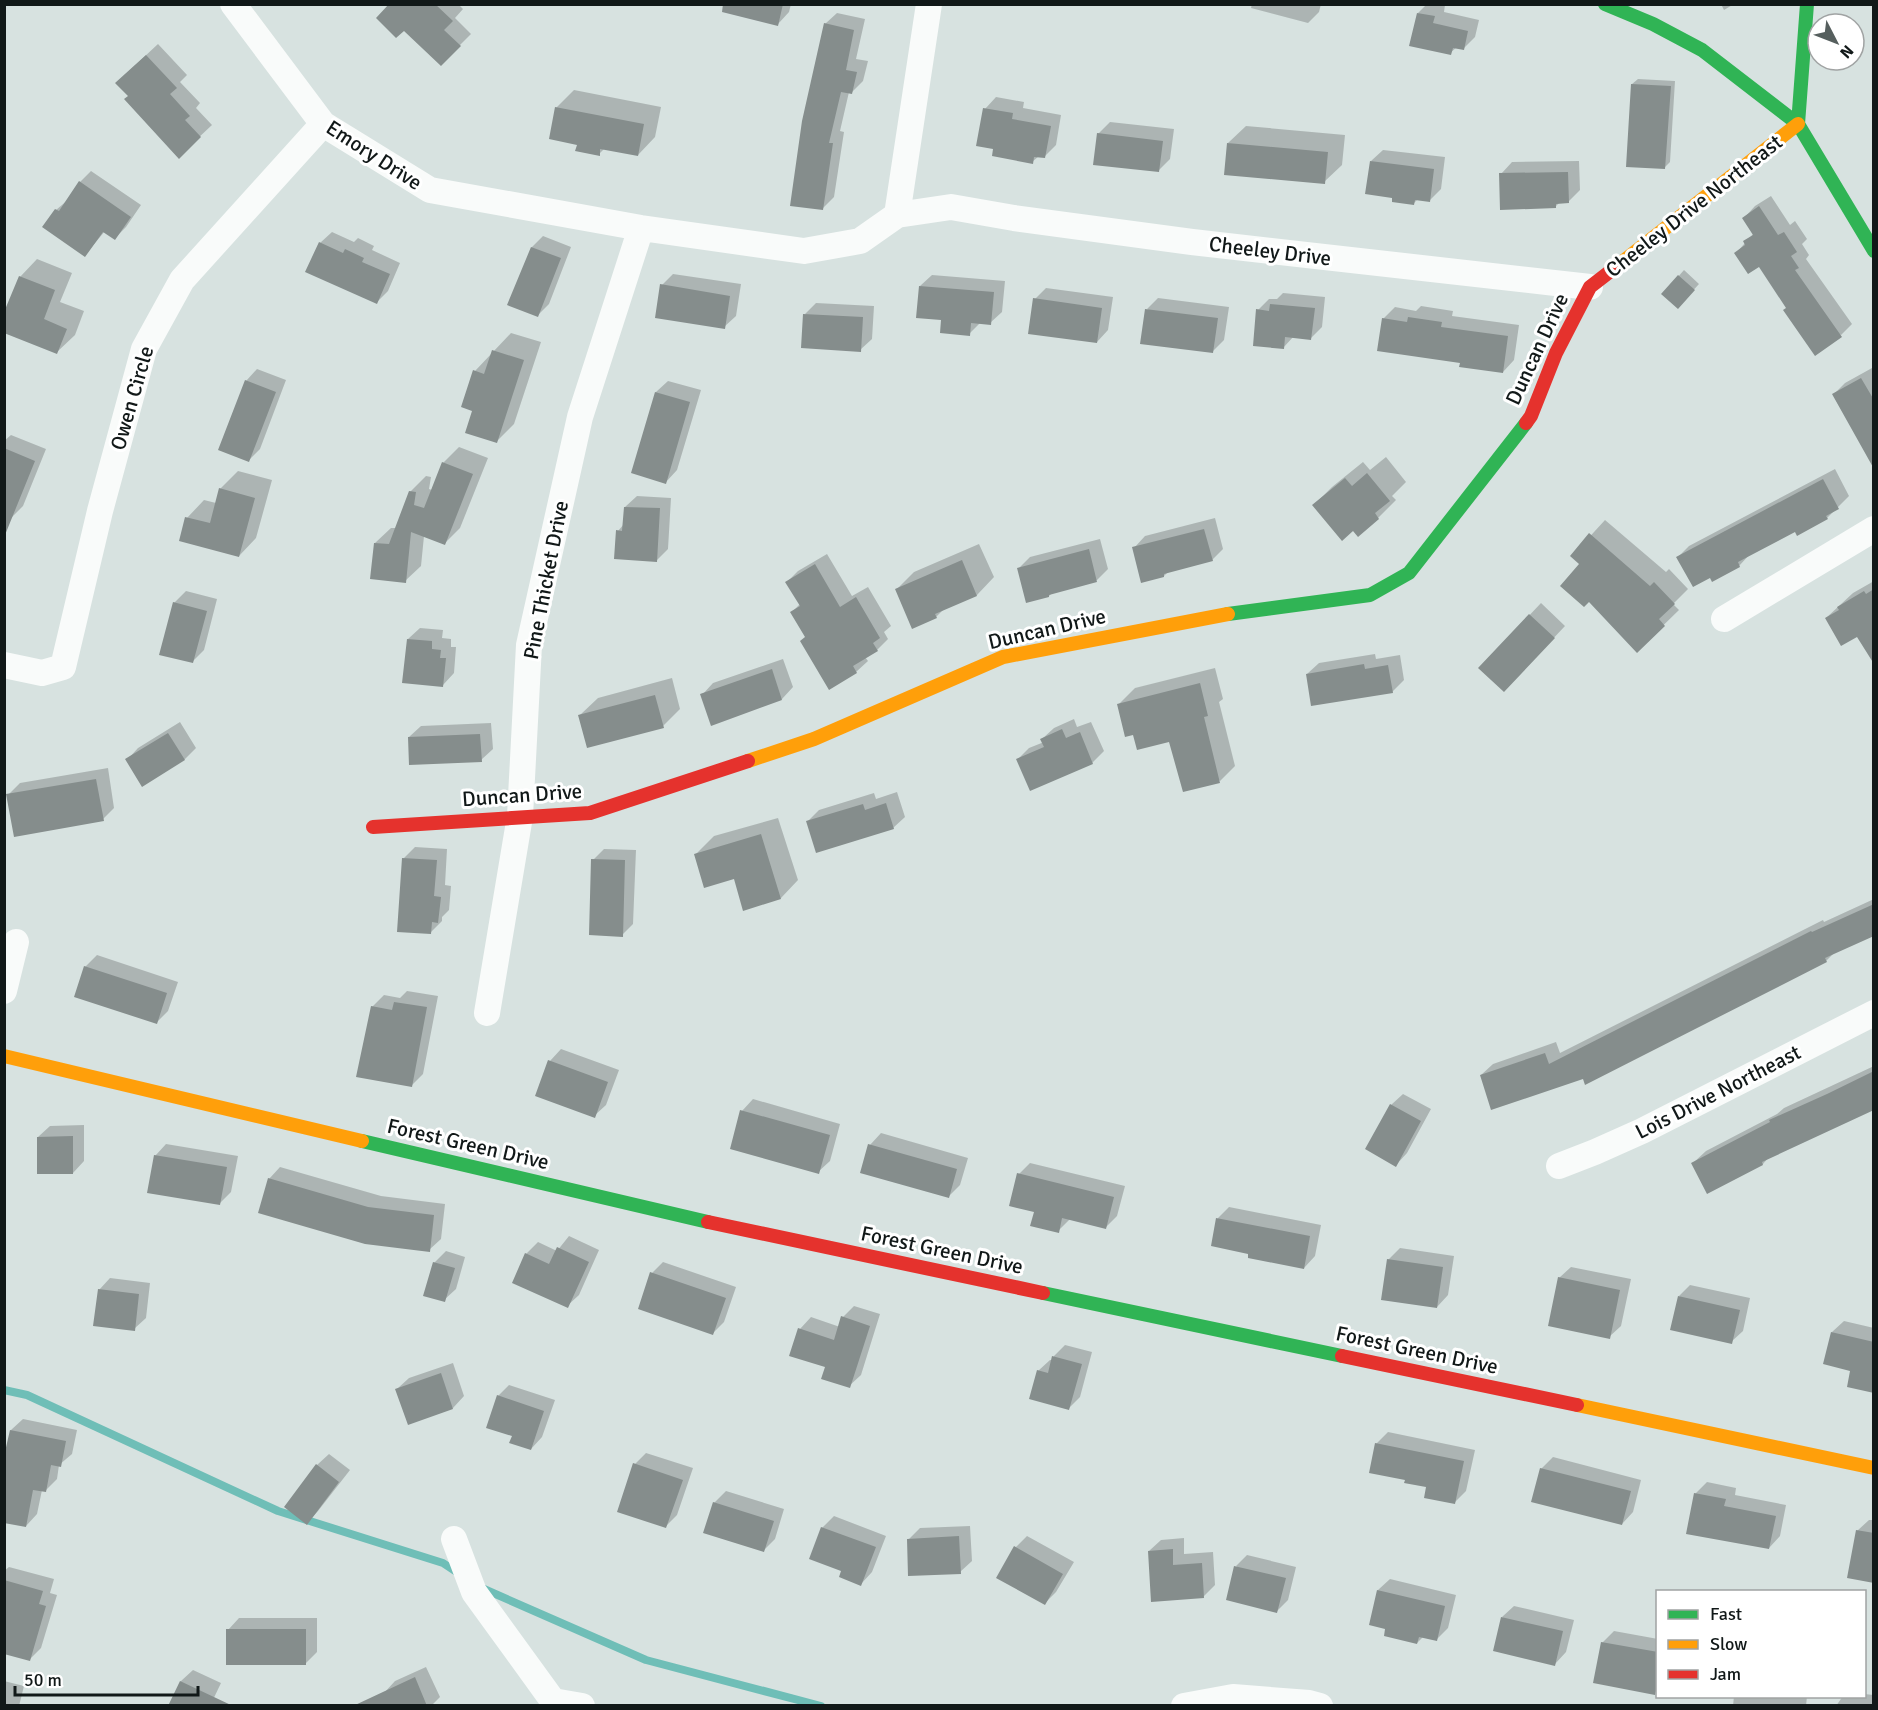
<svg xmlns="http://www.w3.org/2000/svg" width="1878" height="1710" font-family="Signika,sans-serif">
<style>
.shadow{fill:#0003}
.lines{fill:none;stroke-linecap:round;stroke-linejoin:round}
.stream{stroke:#6fbeb7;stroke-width:8}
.building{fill:#858d8c}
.street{stroke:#f9fbfa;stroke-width:26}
.fast{stroke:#30b455;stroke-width:14}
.slow{stroke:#ff9f0a;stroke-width:14}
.jam{stroke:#e5322d;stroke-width:14}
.labels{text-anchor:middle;stroke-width:6;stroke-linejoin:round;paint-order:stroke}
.street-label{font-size:21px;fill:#111818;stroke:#fff}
</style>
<rect width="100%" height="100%" fill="#d7e2e0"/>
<path class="shadow" d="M391,4h67l5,5 -8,9 16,16 -30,30z
M744,4h47l-2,8 -11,12z
M1252,4h69l-2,8 -11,11 -57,-15z
M1427,4l18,1 -1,7 35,8 -4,17 -11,11 -7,-1 -7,6 -32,-40z
M1721,4h13l-10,6z
M837,13l28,6 -9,40 12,2 -5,20 -11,11h-3l-9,39 4,1 -10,65 -12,12 3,-185z
M158,44l29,31 -7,7 20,21 -4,5 16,17 -33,31 -49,-60 -1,-25z
M1638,79l37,2 -5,81 -5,5 -33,-83z
M574,90l87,17 -6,30 -17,18 -33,-7 -6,6 -20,-11 -23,-35z
M996,97l28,5 -1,6 38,7 -5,30 -12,12 -5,-1 -7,6 -37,-14 -10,-39z
M1110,122l64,7 -4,30 -12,12 -60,-37z
M1246,126l99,9 -3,30 -18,17 -96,-39z
M1383,150l62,7 -4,32 -12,12 -11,-2 -4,4 -20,-7 -23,-35z
M1579,161l1,29 -12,12h-8l-5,5 -54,-33 11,-12z
M91,171l50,34 -15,22 -11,11 -10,-7 -20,24 -29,-45 13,-11 11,-17z
M1771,196l19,29 5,-4 12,18 -5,5 7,11 -3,4 46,65 -11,11 -53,-27 -28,-43 -24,-12 18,-20 -10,-15 11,-12z
M332,232l22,10 4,-4 16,8 -2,4 28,13 -12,28 -11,11 -57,-59z
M543,236l28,11 -22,57 -12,12 -5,-69z
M37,259l35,14 -12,29 24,9 -9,24 -18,17 -37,-75z
M1684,270l15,14 -21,23 -15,-13z
M673,274l68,10 -5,32 -12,11 -62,-42z
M932,275l73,6 -3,31 -12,11 -9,-1 -12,12 -26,-15 -23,-33z
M1046,288l67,9 -5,33 -11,12 -62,-43z
M1283,293l42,4 -3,30 -11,11 -17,-2 -11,12 -25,-38 11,-11h8z
M1158,298l71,9 -5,33 -11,11 -66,-42z
M816,303l58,3 -2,33 -12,11 -55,-36z
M1421,306l32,5 -1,5 67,9 -5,35 -11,12 -41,-11 -79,-42 12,-12 21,4z
M511,333l30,9 -27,82 -18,18 -22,-32 1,-39z
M1872,368l2,2v96l-41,-71 12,-12z
M257,369l29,11 -26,69 -11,11 -3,-79z
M668,381l33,9 -24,80 -11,12 -33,-10 23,-80z
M11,435l35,14 -23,57 -12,12 -7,-3v-74z
M459,447l29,11 -28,70 -16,16 -20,-8 -3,30 -16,15 -30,-38 16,-15h5l14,-36 16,-16 5,1 -2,12 3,1 11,-27z
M1386,457l20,25 -14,14 4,4 -18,18 -64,-13 18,-18 31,-25 7,8z
M1835,469l14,27 -22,22 -31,12 -45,23 -12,13 -61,-9 11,-11z
M238,471l34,9 -16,58 -17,18 -52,-38 17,-18 12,3 4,-14z
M637,496l34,2 -3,51 -11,11 -39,-29 6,-7 1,-17z
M1215,518l8,31 -11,11 -44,12 -4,4 -30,-28 11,-12z
M1605,520l61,52 3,-3 19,20 -15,15 6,6 -42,41 -48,-50 -8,-37 -9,-8z
M1100,539l8,30 -11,11 -44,12 -4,4 -30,-28 11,-11z
M979,544l15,33 -17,18 -33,14 -8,8 -40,-27 18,-18z
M827,554l25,42 16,-9 23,39 -7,6 4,7 -11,11 -12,7 3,4 -12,11 -50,-36 -14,-24 8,-8 -13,-22 11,-11z
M1874,581v53l-16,1 -32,-17 27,-25z
M186,591l31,8 -13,51 -12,12 -18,-59z
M1541,603l24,23 -50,53 -35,-11z
M420,628l23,2 -1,8 9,1v8h5l-2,26 -11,12 -35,-46z
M1375,654l1,5 24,-4 4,25 -12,12 -85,-18 12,-11z
M783,659l10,28 -11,12 -80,-4 11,-12z
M1215,668l8,31 -4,3 16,64 -15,15 -49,-41 -37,-7 -15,-29 16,-16z
M672,678l8,31 -17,17 -83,-11 18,-17z
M1074,719l3,8 14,-5 13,29 -12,12 -74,-4 11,-11 15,-6 -2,-3 12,-11z
M180,722l16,26 -11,11 -42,26 -16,-25 11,-12z
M491,723l2,26 -12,11 -72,-23 12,-11z
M108,768l6,40 -11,11 -95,-24 12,-12z
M897,792l8,25 -12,11 -85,-7 11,-11 55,-17 2,6z
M778,818l20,62 -17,18 -46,-21 -39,-23 18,-18z
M415,847l32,2 -2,36 6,1 -2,24 -7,7v4l-12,12 -26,-75z
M604,849l32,1 -3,74 -11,11 -29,-75z
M1874,899v35l-39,18 -9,9 -243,116 -102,-2 12,-11 63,-22 4,11 263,-133 1,2z
M97,955l81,27 -10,29 -11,11 -72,-55z
M407,991l31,5 -15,78 -11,11 -40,-78 12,-12 16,3z
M561,1049l58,21 -13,35 -12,11 -44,-55z
M1874,1066v42l-105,49 -6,7 -70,-1 13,-12 71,-37 7,-6z
M1403,1094l28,15 -24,44 -11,12 -5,-60z
M753,1099l87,25 -10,37 -12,11 -76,-61z
M84,1125v36l-11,12 -35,-36 12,-11z
M881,1133l87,25 -8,27 -12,12 -78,-52z
M166,1144l72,12 -7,36 -11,11 -65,-47z
M1030,1163l95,23 -8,30 -11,11 -36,-8 -12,12 -22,-20 -17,-37z
M280,1167l101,29 64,8 -4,35 -12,11 -160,-71z
M1229,1207l92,18 -6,31 -11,12 -54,-16 -38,-7 6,-27z
M569,1236l30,14 -20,45 -12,11 -41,-52 12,-12 19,9z
M1400,1248l54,8 -6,39 -11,12 -49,-47z
M446,1251l19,6 -9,32 -12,11 -10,-37z
M663,1262l73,25 -12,35 -11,11 -61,-60z
M1571,1267l60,12 -10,47 -12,11 -50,-59z
M110,1278l40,5 -4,35 -12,11 -35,-39z
M1690,1285l60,13 -7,33 -12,11 -52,-46z
M854,1306l26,8 -19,61 -12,11 -23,-20 -26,-37 11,-12 29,10 3,-10z
M1844,1321l30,7v64l-22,-22 -20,-38z
M1065,1345l27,7 -12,45 -11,11 -31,-37 12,-11h3l1,-4z
M453,1363l11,33 -11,12 -56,-19 12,-11z
M509,1385l46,15 -13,37 -11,12 -17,-14 -16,-39z
M23,1419l54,11 -5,24 -13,11 -2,14 -12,12 -3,-1 -5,24 -11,12 -15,-96z
M1388,1432l87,18 -9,41 -11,11 -27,-16 -21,-8 -31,-34z
M646,1453l47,15 -16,47 -11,11 -31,-62z
M329,1454l21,16 -32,41 -11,12 10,-58z
M1553,1457l88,23 -8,32 -11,12 -81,-55z
M1707,1482l29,6 -1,7 51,10 -6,31 -11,12 -74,-54z
M726,1491l58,18 -9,30 -11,11 -50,-47z
M834,1516l52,20 -14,36 -11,12 -18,-14 -21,-42z
M1869,1520h5v62l-17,-51z
M970,1526l2,35 -12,11 -52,-32 12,-12z
M1027,1536l47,26 -18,30 -11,11 -29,-56z
M1184,1538v16l29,-2 2,33 -12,12 -54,-46 12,-11z
M1247,1555l49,12 -8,33 -11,11 -41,-45z
M9,1567l45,12 -4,14 7,2 -16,53 -11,11 -26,-7v-81z
M1390,1579l66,16 -8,33 -12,12 -13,-3 -6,6 -30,-15 -9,-38z
M1514,1606l60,14 -8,32 -11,12 -53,-47z
M239,1618h78v34l-11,11 -78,-33z
M1614,1631l44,8v51l-4,3 -52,-50z
M426,1667l14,30 -9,9h-41l-6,-13 11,-12z
M193,1670l28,13 -11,23h-40l11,-25z
M4,1681l20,5 -5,20h-15z
M1864,1694l10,1v11h-38l7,-10h21z
M1734,1696h73l-1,10h-73z"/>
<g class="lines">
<path class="stream" d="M4,1390l23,5 251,116 165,52 15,10
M484,1589l162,71 175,46"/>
</g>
<path class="building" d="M389,4h46l18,17 -9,9 17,16 -20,20 -37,-35 -8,7 -20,-20z
M723,4h60l-5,22 -56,-14z
M1417,13l18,3 -2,7 35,8 -4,19 -11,-2 -2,7 -42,-9z
M824,23l30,7 -8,40 11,2 -5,22 -11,-2 -12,51h4l-10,67 -33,-4 12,-85z
M146,55l31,33 -7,6 20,22 -5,4 16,17 -22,22 -55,-60 4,-3 -13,-13z
M1631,84l40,2 -6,83 -39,-2z
M555,107l89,17 -6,32 -38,-7v7l-25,-5 2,-6 -28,-6z
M983,108l30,5 -1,6 39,7 -6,32 -11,-1 -1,7 -41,-8 1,-7 -17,-3z
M1097,133l66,8 -4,31 -66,-7z
M1227,143l101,9 -3,32 -101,-9z
M1370,161l64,8 -4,33 -15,-2 -1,5 -22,-3v-4l-27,-4z
M1568,172l1,31 -13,1v4l-56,2 -1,-37z
M79,181l52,36 -16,23 -12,-8 -18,25 -43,-30 13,-18 4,2z
M1759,206l19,29 6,-3 13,20 -6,4 8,12 -4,2 47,67 -27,19 -32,-46 3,-2 -27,-41 -11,7 -14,-21 11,-8 -2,-4 10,-6 -11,-17z
M319,242l24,11 2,-4 19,9 -2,4 28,12 -13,30 -72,-32z
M531,247l30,11 -23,59 -31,-12z
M1678,275l17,15 -17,19 -17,-15z
M19,276l36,14 -11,29 23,10 -10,25 -53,-21v-21z
M660,284l70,12 -5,33 -70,-11z
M919,286l75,6 -3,33 -20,-2 -1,13 -30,-3 1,-13 -25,-2z
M1033,298l69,10 -5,35 -69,-9z
M1270,304l45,4 -4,32 -26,-3 -1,12 -31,-3 3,-37 13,2z
M1145,309l73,9 -5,35 -73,-9z
M803,314l60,3 -2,35 -60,-4z
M1408,317l34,5 -1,5 67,9 -5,37 -44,-6 1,-4 -83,-12 5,-33 25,4z
M492,350l32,10 -27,83 -32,-10 7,-22 -11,-4 12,-37 11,4z
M1861,378l13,22v69l-42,-75z
M245,380l31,12 -27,70 -31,-12z
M655,392l35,10 -24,82 -35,-11z
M4,448l31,13 -30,74h-1z
M442,462l31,12 -28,71 -34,-13 -5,51 -36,-4 4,-36 15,1 20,-53 7,1 -2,13 10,3z
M1367,473l23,28 -15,12 4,6 -21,18 -5,-6 -11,10 -30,-36 33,-27 7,8z
M1823,479l16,30 -13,7 2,3 -31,17 -2,-4 -17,9 -40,21 2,5 -28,15 -2,-4 -17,9 -17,-30z
M219,488l36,10 -16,59 -60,-16 6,-24 25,6z
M624,507l36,1 -3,54 -43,-3 2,-29 6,1z
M1204,529l9,32 -49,13v3l-23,6 -9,-36z
M1589,533l61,53 4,-4 21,22 -16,15 6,7 -28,27 -48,-51 -5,5 -24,-21 19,-22 -9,-8z
M1089,549l8,33 -48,13v2l-23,6 -9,-35z
M962,560l15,36 -42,18 2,4 -25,11 -17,-40z
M815,564l25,43 16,-10 24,41 -7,5 5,8 -25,15 4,7 -28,17 -29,-49 5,-4 -15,-25 10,-6 -15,-24z
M1874,589v75l-17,-27 -16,9 -16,-28 14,-8 -2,-3 27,-16 2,3z
M173,602l34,9 -14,52 -34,-8z
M1529,614l26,24 -51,54 -26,-24z
M407,639l25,2v8l9,1 -1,8h6l-3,29 -41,-4z
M1364,664l1,5 23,-4 5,28 -82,13 -5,-32z
M772,669l10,31 -71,26 -11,-32z
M1200,683l8,33 -4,1 16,66 -37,9 -14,-50 -32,8 -4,-15 -8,2 -8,-33z
M655,695l9,33 -77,20 -9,-33z
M1062,729l4,9 14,-6 13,32 -63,27 -14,-32 28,-12 -4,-8z
M168,733l17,27 -43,27 -17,-28z
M480,734l2,28 -73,3 -1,-28z
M96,779l8,42 -90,16 -8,-43z
M886,803l8,26 -78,24 -10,-32 57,-17 2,6z
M761,834l20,65 -38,12 -9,-32 -30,9 -10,-34z
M402,858l35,2 -3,36 7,1 -3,26 -6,-1 -1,12 -34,-2z
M591,859l34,1 -2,77 -34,-2z
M1874,904v32l-49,22 2,4 -242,123 -2,-6 -92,31 -11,-35 65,-22 4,11 262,-133 1,1z
M84,966l83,27 -10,31 -83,-27z
M394,1002l33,5 -15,80 -56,-10 15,-71 21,4z
M548,1060l60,22 -13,36 -60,-22z
M1874,1071v39l-112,52 1,3 -56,29 -16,-31 79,-41 -1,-2 58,-26z
M1390,1104l31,17 -25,46 -31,-18z
M740,1110l90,25 -11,39 -89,-25z
M73,1136v38h-36v-37z
M868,1144l89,25 -8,29 -89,-25z
M154,1155l73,12 -7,38 -73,-12z
M1017,1173l97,24 -8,32 -44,-11 -3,15 -29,-7 4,-14 -25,-6z
M268,1178l100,29 66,8 -4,37 -65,-8 -107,-31z
M1216,1218l94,18 -6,33 -56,-11v-4l-37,-8z
M557,1247l32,15 -21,46 -56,-25 13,-30 24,11z
M1387,1259l56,8 -6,41 -56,-8z
M433,1262l22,6 -10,34 -22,-6z
M650,1272l76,26 -13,37 -75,-26z
M1558,1277l62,13 -10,49 -62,-13z
M98,1289l41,5 -4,37 -42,-5z
M1678,1296l62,14 -8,34 -62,-14z
M841,1316l29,10 -20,62 -29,-9 4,-12 -36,-11 9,-28 36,12z
M1831,1332l43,10v51l-27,-6 3,-16 -27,-7z
M1052,1356l30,8 -13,46 -40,-11 8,-29 11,3z
M441,1373l12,36 -45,16 -13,-36z
M497,1395l47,16 -13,39 -22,-7 3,-7 -26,-8z
M10,1430l56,11 -5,26 -10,-2 -5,27 -13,-2 -7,37 -22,-4v-67z
M1375,1443l89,18 -9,43 -31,-6 2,-11 -22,-4 1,-3 -36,-7z
M633,1463l50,17 -17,48 -49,-16z
M316,1464l23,18 -32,43 -23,-18z
M1540,1468l91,23 -9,34 -91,-23z
M1694,1493l32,6 -2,7 52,10 -7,33 -83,-15z
M713,1502l61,19 -10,31 -61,-19z
M821,1527l55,20 -15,39 -22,-9 2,-6 -32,-12z
M1856,1530l18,3v50l-27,-5z
M959,1536l2,38 -53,2 -1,-37z
M1014,1546l49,28 -18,31 -49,-27z
M1173,1549v16l29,-2 2,35 -53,4 -3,-51z
M1234,1566l52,12 -9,35 -51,-13z
M4,1580l39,11 -4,13 7,2 -16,55 -26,-7z
M1377,1590l68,16 -8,35 -18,-4 -2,7 -33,-8 1,-7 -16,-4z
M1501,1617l62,14 -8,35 -62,-15z
M226,1629h80v36h-80z
M1601,1642l57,10v27l-3,16 -62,-12z
M415,1677l12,29h-74z
M180,1681l53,25h-65z"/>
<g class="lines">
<path class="street" d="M233,4l90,120 107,66 211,38 163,23 56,-10 37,-26 54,-8 63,11 178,24 398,45
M897,215l32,-211
M1724,619l150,-90
M4,665l38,8 21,-6 37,-156 44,-162 38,-69 141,-156
M4,991l12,-49
M487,1013l33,-197 9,-171 51,-228 61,-189
M1559,1166l36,-14 47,-21 232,-118
M454,1539l20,53 79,109
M553,1701l29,5
M1184,1706l49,-9 76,6 11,3"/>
<path class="fast" d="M1605,4l48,20 49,26 96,74 76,127
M1798,124l9,-120
M1228,614l142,-19 39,-22 117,-150
M362,1141l346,81
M1043,1293l299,63"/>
<path class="slow" d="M1621,263l177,-139
M748,761l66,-22 189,-82 225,-43
M4,1056l358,85
M1577,1405l297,63"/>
<path class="jam" d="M1526,423l5,-7 25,-63 34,-66 31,-24
M373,827l217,-14 158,-52
M708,1222l335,71
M1342,1356l235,49"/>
</g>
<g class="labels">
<g class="street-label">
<text transform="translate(374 155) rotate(33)" y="7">Emory Drive</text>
<text transform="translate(1694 206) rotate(-38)" y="7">Cheeley Drive Northeast</text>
<text transform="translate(1270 251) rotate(7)" y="7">Cheeley Drive</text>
<text transform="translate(1537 349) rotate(-65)" y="7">Duncan Drive</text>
<text transform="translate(132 398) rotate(-74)" y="7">Owen Circle</text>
<text transform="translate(546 580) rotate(-79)" y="7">Pine Thicket Drive</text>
<text transform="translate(1047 629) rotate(-13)" y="7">Duncan Drive</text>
<text transform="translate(522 795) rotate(-4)" y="7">Duncan Drive</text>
<text transform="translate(1718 1092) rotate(-27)" y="7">Lois Drive Northeast</text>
<text transform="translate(468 1144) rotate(13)" y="7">Forest Green Drive</text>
<text transform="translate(942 1250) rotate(12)" y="7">Forest Green Drive</text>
<text transform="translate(1417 1350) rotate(12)" y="7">Forest Green Drive</text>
</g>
</g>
<rect width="1878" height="1710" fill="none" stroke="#111818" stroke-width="12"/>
<rect x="1656" y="1590" width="210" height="108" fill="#ffffff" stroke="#a0a3a3" stroke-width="1.5"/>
<rect x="1668" y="1610" width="30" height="9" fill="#30b455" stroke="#a0a3a3" stroke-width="1.5"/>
<text x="1710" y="1620" font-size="18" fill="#111818">Fast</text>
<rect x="1668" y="1640" width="30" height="9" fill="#ff9f0a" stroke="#a0a3a3" stroke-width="1.5"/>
<text x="1710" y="1650" font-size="18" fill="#111818">Slow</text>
<rect x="1668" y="1670" width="30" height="9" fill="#e5322d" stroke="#a0a3a3" stroke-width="1.5"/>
<text x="1710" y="1680" font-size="18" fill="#111818">Jam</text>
<g transform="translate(1836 42) rotate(132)"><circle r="28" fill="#ffffff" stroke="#a0a3a3" stroke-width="1.5"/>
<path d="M0-4.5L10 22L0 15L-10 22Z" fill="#565f5e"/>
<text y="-9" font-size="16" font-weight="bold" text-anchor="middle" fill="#111818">N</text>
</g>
<path d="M15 1686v9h183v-9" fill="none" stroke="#111818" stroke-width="3"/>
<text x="24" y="1686" font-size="18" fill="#111818" stroke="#ffffff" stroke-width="4.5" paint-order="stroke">50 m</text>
</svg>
